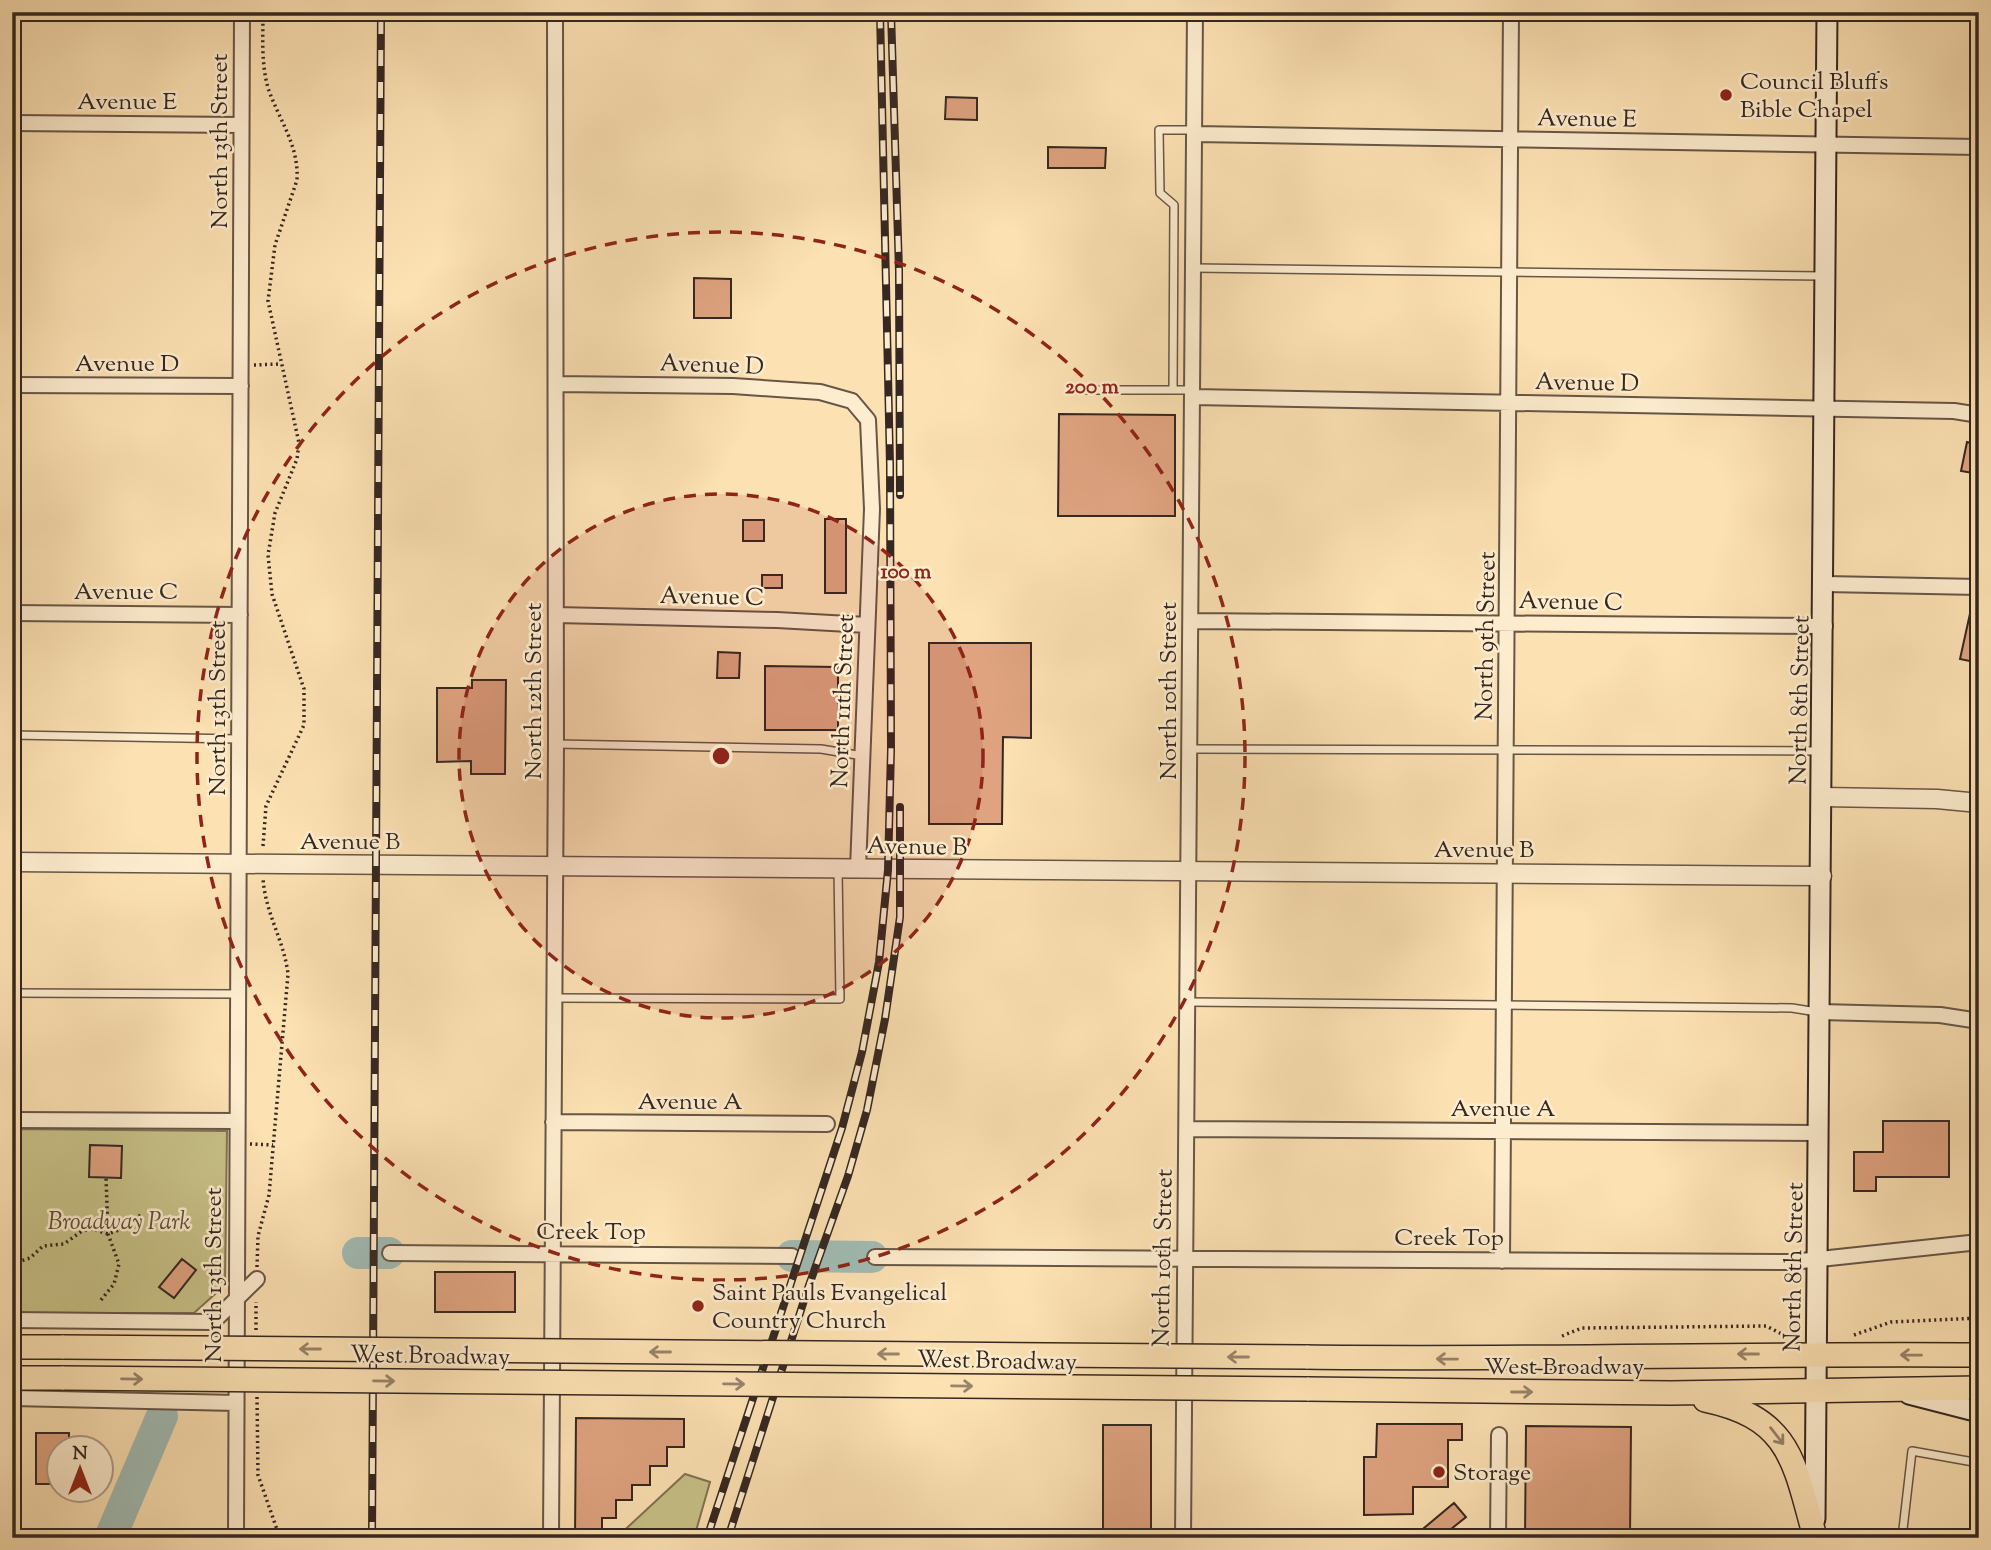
<svg xmlns="http://www.w3.org/2000/svg" width="1991" height="1550" font-family="'Sorts Mill Goudy',serif">
<style>
.green{fill:#c7c187;stroke:#7e7454;stroke-width:2}
.lines{fill:none;stroke-linecap:round;stroke-linejoin:round}
.river{stroke:#a1bcb5;stroke-width:32}
.building{fill:#dfa380;stroke:#352721;stroke-width:2}
.service-casing{stroke:#675646;stroke-width:10}
.minor-casing{stroke:#675646;stroke-width:18}
.tertiary-casing{stroke:#675646;stroke-width:21}
.secondary-casing{stroke:#352721;stroke-width:23}
.primary-casing{stroke:#352721;stroke-width:26}
.path{stroke:#352721;stroke-width:3.5;stroke-dasharray:2 3.5;stroke-linecap:butt}
.service{stroke:#fdecce;stroke-width:7}
.minor{stroke:#fdecce;stroke-width:14}
.tertiary{stroke:#fdecce;stroke-width:18}
.secondary{stroke:#fdecce;stroke-width:19}
.primary{stroke:#fce1b3;stroke-width:23}
.rail-casing{stroke:#352721;stroke-width:8}
.rail{stroke:#fdecce;stroke-width:5;stroke-dasharray:16;stroke-linecap:butt}
.primary-bridge-casing{stroke:#352721;stroke-width:26;stroke-linecap:butt}
.primary-bridge{stroke:#fce1b3;stroke-width:23}
.oneway{stroke:#98846a}
.ring{fill:none;stroke:#8f2418;stroke-width:3.5;stroke-dasharray:12 9}
.poi-dot{fill:#8f2418;stroke:#fdecce;stroke-width:2.5}
.labels{text-anchor:middle;stroke-width:5;stroke-linejoin:round;paint-order:stroke}
.poi-label{font-size:24px;fill:#352721;stroke:#fdecce;text-anchor:start}
.street-label{font-size:24px;fill:#352721;stroke:#fdecce}
.park-label{font-size:24px;font-style:italic;fill:#5a4e3a;stroke:#fdecce}
.centre{fill:#8f2418;stroke:#fdecce;stroke-width:3.5}
.ring-label{font-size:21px;text-anchor:middle;font-weight:bold;fill:#8f2418;stroke:#fdecce;stroke-width:5;stroke-linejoin:round;paint-order:stroke}
</style>
<rect width="100%" height="100%" fill="#fce1b3"/>
<filter id="stains"><feTurbulence type="fractalNoise" baseFrequency=".00286" numOctaves="4"/><feColorMatrix values="0 0 0 0 .2 0 0 0 0 .09 0 0 0 0 .02 0 0 0 .5 -.17"/></filter>
<radialGradient id="worn" r=".72"><stop offset=".6" stop-color="#630" stop-opacity="0"/><stop offset="1" stop-color="#630" stop-opacity=".3"/></radialGradient>
<path class="green" d="M12,1129l215,2 -2,154 -31,28h-182z
M685,1474l25,8 -16,56h-78z"/>
<g class="lines">
<path class="river" d="M358,1253h31
M792,1256l80,1
M110,1538l52,-122"/>
</g>
<path class="building" d="M946,97l31,1v22l-32,-1z
M1048,147l58,1 -1,20h-57z
M694,278l37,1v39h-37z
M1059,414l116,1v101h-117z
M1967,442l12,3v29l-18,-3z
M825,519h21v74h-21z
M743,520h21v21h-21z
M762,575h20v13h-20z
M1973,600h6v63l-19,-4z
M929,643h102v95l-28,-1 -1,87h-73z
M718,652l22,1 -1,25h-22z
M765,666l73,1v63h-73z
M472,680h34l-1,94h-34v-13l-34,1v-74h35z
M1883,1121h66v56h-73v14h-22v-39h29z
M90,1145l32,1 -1,32 -32,-1z
M182,1259l14,11 -22,28 -15,-11z
M435,1272h80v40h-80z
M576,1418l108,1v28h-17v19h-17v19h-18v15h-16v18h-14v19h-27z
M1377,1424h85v16h-14v47h-35v27l-49,1v-58h12z
M1103,1425h48v105h-48z
M1526,1426l105,1 -1,111h-105z
M36,1433h33v15h-9v36h-24z
M1454,1503l12,14 -26,21h-28z"/>
<g class="lines">
<defs>
<path id="service" d="M1668,12l157,3
M1194,268l628,8
M1087,390h105
M1173,390l1,-185 -14,-12 -1,-63h34
M12,735l227,4
M556,744l265,5 42,7
M1191,749l629,2
M12,993l225,1
M554,998l286,1 -2,-129
M1188,1002l604,6 25,4
M1902,1538l10,-87 67,12"/>
<path id="minor" d="M12,123l229,2
M1195,134l784,13
M556,384l177,2 87,6 32,9 16,19 4,89 -14,360
M12,385l229,1
M1193,397l761,14 25,4
M1825,584l154,3
M12,613l228,2
M556,615l221,5 90,5
M1192,621l633,5
M1820,1012l120,3 39,6
M12,1120l224,1
M553,1122l274,2
M1187,1129l632,4
M390,1253l402,3
M875,1257l917,5 187,-20
M1502,1261l9,-1249
M12,1320l201,2 44,-43
M12,1398l224,5
M236,1538l6,-1526
M551,1538l5,-794 -1,-732
M1183,1538l12,-1526
M1498,1538l1,-103"/>
<path id="tertiary" d="M1823,797l114,2 42,4
M12,862l1810,14"/>
<path id="secondary" d="M1909,1394l70,18
M1815,1519l12,-1507"/>
<path id="primary" d="M12,1347h52
M1306,1357c225,3 448,-4 673,-2
M12,1378h52
M1307,1389l364,4 308,-5
M1705,1400c86,18 89,62 110,137"/>
</defs>
<use href="#service" class="service-casing"/>
<use href="#minor" class="minor-casing"/>
<use href="#tertiary" class="tertiary-casing"/>
<use href="#secondary" class="secondary-casing"/>
<use href="#primary" class="primary-casing"/>
<path class="path" d="M254,365l26,-1
M263,846l3,-40 38,-81v-36l-32,-95 -4,-39 7,-42 22,-54 2,-16 -31,-142 7,-56 22,-65c2,-35 -18,-60 -29,-92 -7,-25 -5,-51 -5,-76
M250,1144l23,1
M12,1264l18,-6 13,-12 21,-2 18,-13 10,-2 16,5 14,-5 20,-15
M257,1267l1,-31 11,-41 19,-221c-4,-34 -23,-61 -25,-96
M101,1300l13,-16 5,-20 -11,-30 -2,-57
M256,1330v-28
M1854,1335l37,-13 88,-4
M1562,1336l20,-8 184,-2 16,8
M257,1397l1,78 22,63"/>
<use href="#service" class="service"/>
<use href="#minor" class="minor"/>
<use href="#tertiary" class="tertiary"/>
<use href="#secondary" class="secondary"/>
<use href="#primary" class="primary"/>
<defs>
<path id="rail" d="M891,12l8,259 1,224
M372,1538l9,-1526
M707,1538l135,-410 20,-76 17,-90 9,-92 3,-121 -1,-284 -10,-453
M728,1538l80,-250 40,-112 19,-66 18,-91 15,-102v-110"/>
</defs>
<use href="#rail" class="rail-casing"/>
<use href="#rail" class="rail"/>
<defs>
<path id="primary-bridge" d="M64,1347l1242,10
M64,1378l1243,11"/>
</defs>
<use href="#primary-bridge" class="primary-bridge-casing"/>
<use href="#primary-bridge" class="primary-bridge"/>
</g>
<defs><path id="oneway-shaft" d="M-6 0H5M1.5-3L5.5 0L1.5 3" fill="none" stroke-width="1.6" stroke-linecap="round" stroke-linejoin="round" transform="scale(1.75)"/></defs>
<g class="oneway">
<use href="#oneway-shaft" transform="translate(310 1349) rotate(-180)"/>
<use href="#oneway-shaft" transform="translate(660 1352) rotate(-180)"/>
<use href="#oneway-shaft" transform="translate(888 1354) rotate(-180)"/>
<use href="#oneway-shaft" transform="translate(1748 1354) rotate(180)"/>
<use href="#oneway-shaft" transform="translate(1911 1355) rotate(-179)"/>
<use href="#oneway-shaft" transform="translate(1238 1357) rotate(-180)"/>
<use href="#oneway-shaft" transform="translate(1447 1359) rotate(-179)"/>
<use href="#oneway-shaft" transform="translate(132 1379) rotate(1)"/>
<use href="#oneway-shaft" transform="translate(384 1381) rotate(1)"/>
<use href="#oneway-shaft" transform="translate(734 1384) rotate(1)"/>
<use href="#oneway-shaft" transform="translate(962 1386) rotate(1)"/>
<use href="#oneway-shaft" transform="translate(1522 1392)"/>
<use href="#oneway-shaft" transform="translate(1777 1436) rotate(52)"/>
</g>
<circle cx="721" cy="756" r="262" fill="#8f2418" fill-opacity=".12"/>
<g class="ring">
<circle cx="721" cy="756" r="262"/>
<circle cx="721" cy="756" r="524"/>
</g>
<g class="poi-dot">
<circle cx="1726" cy="95" r="7"/>
<circle cx="698" cy="1306" r="7"/>
<circle cx="1439" cy="1472" r="7"/>
</g>
<g class="labels">
<g class="poi-label">
<text x="1740" y="89">Council Bluffs<tspan x="1740" dy="28">Bible Chapel</tspan></text>
<text x="712" y="1300">Saint Pauls Evangelical<tspan x="712" dy="28">Country Church</tspan></text>
<text x="1453" y="1480">Storage</text>
</g>
<g class="street-label">
<text x="127" y="109">Avenue E</text>
<text transform="translate(1587 118) rotate(1)" y="8">Avenue E</text>
<text transform="translate(219 141) rotate(-90)" y="8">North 13th Street</text>
<text x="127" y="371">Avenue D</text>
<text transform="translate(712 364) rotate(2)" y="8">Avenue D</text>
<text transform="translate(1587 382) rotate(1)" y="8">Avenue D</text>
<text x="126" y="599">Avenue C</text>
<text transform="translate(712 596) rotate(1)" y="8">Avenue C</text>
<text transform="translate(1571 601) rotate(1)" y="8">Avenue C</text>
<text transform="translate(1485 636) rotate(-89)" y="8">North 9th Street</text>
<text transform="translate(533 691) rotate(-90)" y="8">North 12th Street</text>
<text transform="translate(1168 691) rotate(-90)" y="8">North 10th Street</text>
<text transform="translate(1799 700) rotate(-89)" y="8">North 8th Street</text>
<text transform="translate(842 701) rotate(-88)" y="8">North 11th Street</text>
<text transform="translate(217 708) rotate(-90)" y="8">North 13th Street</text>
<text x="350" y="849">Avenue B</text>
<text transform="translate(917 846) rotate(1)" y="8">Avenue B</text>
<text x="1484" y="857">Avenue B</text>
<text x="690" y="1109">Avenue A</text>
<text x="1503" y="1116">Avenue A</text>
<text x="591" y="1239">Creek Top</text>
<text x="1449" y="1245">Creek Top</text>
<text transform="translate(1162 1258) rotate(-89)" y="8">North 10th Street</text>
<text transform="translate(1793 1267) rotate(-89)" y="8">North 8th Street</text>
<text transform="translate(213 1275) rotate(-90)" y="8">North 13th Street</text>
<text transform="translate(430 1355) rotate(1)" y="8">West Broadway</text>
<text transform="translate(997 1360) rotate(1)" y="8">West Broadway</text>
<text x="1564" y="1374">West Broadway</text>
</g>
<g class="park-label">
<text x="119" y="1229">Broadway Park</text>
</g>
</g>
<circle cx="721" cy="756" r="10" class="centre"/>
<g class="ring-label">
<text x="1092" y="393">200 m</text>
<text x="906" y="578">100 m</text>
</g>
<rect width="1991" height="1550" fill="none" stroke="#fce1b3" stroke-width="42"/>
<rect x="14" y="14" width="1963" height="1522" fill="none" stroke="#352721" stroke-width="3.5"/>
<rect x="21" y="21" width="1949" height="1508" fill="none" stroke="#352721" stroke-width="2"/>
<g transform="translate(80 1469)"><circle r="33" fill="#fdecce" stroke="#ad9d89" stroke-width="2"/>
<path d="M0-5L12 26L0 18L-12 26Z" fill="#8f2418"/>
<text y="-10" font-size="19" font-weight="bold" text-anchor="middle" fill="#352721">N</text>
</g>
<rect width="100%" height="100%" filter="url(#stains)"/>
<rect width="100%" height="100%" fill="url(#worn)"/>
</svg>
